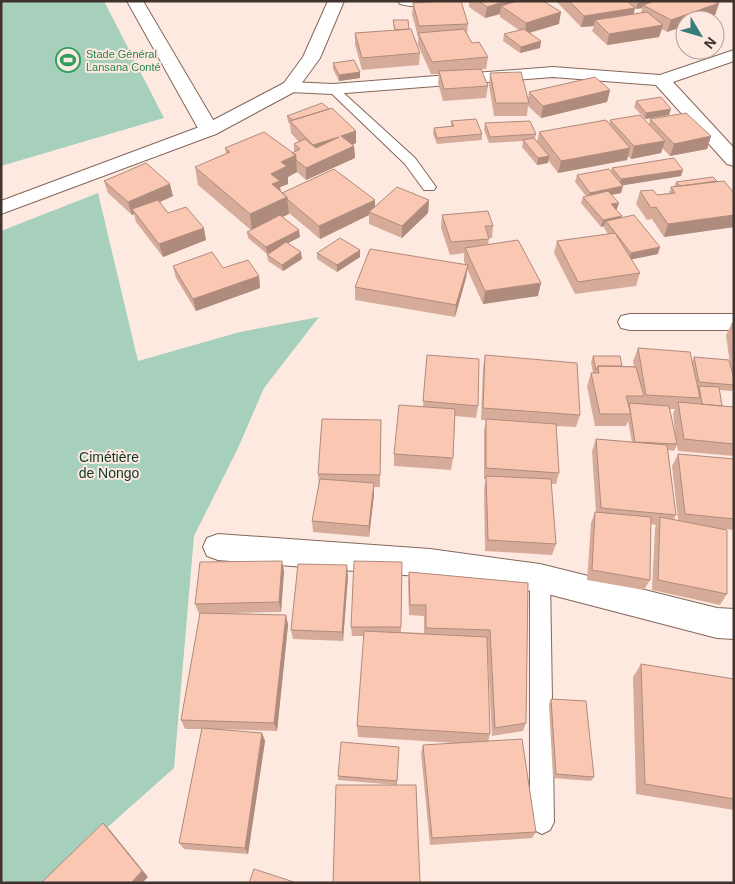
<svg xmlns="http://www.w3.org/2000/svg" width="735" height="884" font-family="Arial,sans-serif">
<style>
.green{fill:#a7d0bc}
.lines{fill:none;stroke-linecap:round;stroke-linejoin:round}
.lane-casing{stroke:#84675a;stroke-width:2}
.street-casing{stroke:#84675a;stroke-width:2}
.secondary-casing{stroke:#84675a;stroke-width:2}
.lane{fill:#fff;fill-rule:evenodd}
.street{fill:#fff;fill-rule:evenodd}
.secondary{fill:#fff;fill-rule:evenodd}
.wall{fill:#d7ab99;fill-rule:evenodd}
.shaded-wall{fill:#af8b7d}
.building{fill:#fac7b2;stroke:#af8b7d}
.labels{text-anchor:middle;stroke-width:4;stroke-linejoin:round;paint-order:stroke}
.far-leisure-label{font-size:11px;fill:#27864d;stroke:#fee9e1;text-anchor:start}
.park-label{font-size:14px;fill:#0c3827;stroke:#fee9e1}
</style>
<rect width="100%" height="100%" fill="#fee9e1"/>
<path class="green" d="M1,1h103l60,117 -163,48z
M98,193l40,168 102,-29 79,-15 -55,71 -26,60 -44,88 -20,232 -129,115h-44v-652z"/>
<g class="lines">
<defs>
<path id="lane" d="M333,86l4,1 78,71 21,29 -2,3h-10l-19,-26 -76,-73 -2,-2 2,-2z
M540,569l7,3 3,6 4,244 -4,8 -8,4 -8,-4 -4,-8v-244l3,-6z"/>
<path id="street" d="M127,1h16l76,129 -3,4 -7,2 -7,-2 -3,-4z
M398,1h39l-2,3c-11,3 -24,3 -35,0z
M734,50v11l-61,21 61,66v18l-7,-2 -71,-79 -103,-8 -220,17 -43,-2 -6,-1 -3,-4 3,-4 6,-1 43,2 220,-17 107,8z
M630,314h104v16h-104l-9,-2 -3,-6 3,-6z
M218,534l212,15 110,15 177,44 17,1v30l-17,-1 -177,-46 -110,-15 -212,-17 -11,-4 -4,-9 4,-9z"/>
<path id="secondary" d="M328,1h16l-24,57 -24,33 -80,43 -215,80v-13l201,-75 82,-43 19,-26z"/>
</defs>
<use href="#lane" class="lane-casing"/>
<use href="#street" class="street-casing"/>
<use href="#secondary" class="secondary-casing"/>
<use href="#lane" class="lane"/>
<use href="#street" class="street"/>
<use href="#secondary" class="secondary"/>
</g>
<path class="wall" d="M469,1h74l16,23 -30,9 12,8 -1,7 -20,5 -17,-12 1,-7 15,-4 -19,-13v-3l-15,4 -16,-11z
M556,1h159l4,2 -4,12 -14,5h-16l-18,12 -5,-3 -3,8 -52,8 -15,-14 2,-5 -13,1zM634,8l2,1 6,-1 -1,5 -7,1z
M413,3l55,21 -1,11 5,8 16,14 -2,12h-5l7,17 -2,12 -43,3 -5,-18 1,-9h-8l-13,-29v-8l-6,-23z
M393,20l16,9 11,24 -1,12 -57,5 -7,-25v-12l39,-3z
M685,50h24l-1,4 -12,3z
M333,63l27,9v6l-21,3 -6,-12z
M490,73l38,26 1,-7 81,-2 -3,12 -66,16 -13,-12 -1,10h-33l-5,-31z
M636,101l33,14 -24,4 -11,-12z
M287,116l69,15v12l-3,2 1,1 1,12 -49,22 -9,-8 -9,5v7l-8,3 1,4 1,2 93,7v6l54,-6 -1,13 -26,25 -33,-14v-9l-49,24 -31,-26v1l-7,3 18,20 -13,6 15,16 -19,12 -15,-10 -1,-6 7,-5 -7,4 -19,-16 -1,-6 4,-2 -53,-45 -3,-18 31,-13 -1,-6 67,5 2,-1v-8l5,-2 -8,-9 -1,-9 -2,-2z
M650,119l61,17 -4,13 -37,7 -8,-8 -1,5 -30,6 -3,-3 -1,4 -69,13 -10,-13v3l-11,2 -15,-18 1,-6 -34,2 -5,-13 1,-7 51,11 -1,5 2,3 2,-10 70,-8 1,-4 39,4z
M451,121l31,13v6l-45,4 -4,-10 1,-6 17,-2z
M612,168l69,8 -59,9 -1,8 -9,2 5,14h-1l5,9 37,36 -27,5 9,14 -4,13 -61,8 -21,-41 3,-12 51,-7 -4,-6v-2l-3,1 -20,-24 2,-6 3,-1 -11,-14 2,-7 34,-4z
M104,181l69,15 -13,6 8,11 38,27 -43,17 -27,-35 -2,-8 -2,1 -24,-22z
M717,181l17,12v34l-70,10 -12,-18 -5,1 -11,-16 4,-13 17,4 12,-2 2,-6h3l2,-5z
M442,215l51,11 -1,12h-3l-1,7 50,51 -55,8 -16,-35 -1,9 -11,39 -100,-17v-13l110,-22 -1,-4v-8l-14,2 -9,-27z
M317,253l43,4 -23,15 -20,-13z
M173,266l50,2 36,8 1,12 -64,23 -20,-33z
M732,323h2v64l-2,4 -13,-1 3,16 12,1v49l-56,-5 -1,-6 -3,6 -6,-1 8,65 -2,4 4,1 -6,-54 6,-12 56,5v71l-9,-1 2,65 -7,11 -68,-15 3,-62 1,-3 -5,-1 -1,56 -6,10 -57,-10 4,-57 4,-11h1l-4,-61 4,-12 36,3 -4,-21 -2,5h-31l-8,-40 4,-13h2l-2,-11 2,-6 29,10h12l-1,-5 5,-13 54,14 2,-5 36,7 -4,-29zM670,409h5l-2,5 3,28z
M427,355l51,51 -2,12 -21,-2 -2,42 -2,12 -57,-4v-12l29,-47z
M485,355l95,60 -4,12 -20,-1 3,47 -3,11h-5l5,60 -4,11 -67,-4 -1,-63 2,-9h-2v-48l2,-11h-5l2,-52z
M381,420l-1,67h-6v8l-5,42 -56,-5 -1,-11 7,-36 -1,-11z
M284,571l-3,41 -56,1 61,2 2,10 -11,106 -60,-2 45,4 3,8 -17,113 -64,-5 -5,-6 23,-114h-17l-4,-9 19,-106h-1l-4,-10z
M409,572l119,11 -2,140 -3,8 -31,5 -5,-96 3,94 -2,8 48,90 -4,6 -102,7 -9,-92 2,-8 33,-2 -98,-6 -1,-11 7,-90h-12l-1,-9h50v5l23,1v-17l-15,-1 -1,-33z
M348,576l-5,65 -50,-2 -2,-9z
M641,664l93,15v131l-98,-16 -3,-117z
M551,699l43,78 -3,4 -38,-3 -4,-74z
M399,747l-2,38 -59,-5v-4z"/>
<path class="shaded-wall" d="M506,1h29l-34,5 -1,8 -15,4 2,-11z
M638,1h32l-27,4 -1,3 -6,1z
M719,3l-4,12 -14,5h-16v6l-18,6 4,-12z
M635,8l-3,12h-37l-1,6 -13,1 3,-11z
M561,12l-2,12 -34,10 1,-11z
M663,25l-4,12 -52,8 2,-11z
M541,41l-1,7 -20,5 1,-6z
M701,50h8l-1,4 -12,3 2,-6z
M360,72v6l-21,3v-6z
M610,90l-3,12 -66,16 2,-12z
M671,109l-2,6 -24,4 1,-6z
M356,131v12l-14,5 -1,-12z
M711,136l-4,13 -37,7 4,-12z
M339,137l-25,20 -1,-12z
M665,141l-4,12 -30,6 3,-13z
M354,146l1,12 -49,22v-12z
M630,148l-3,12 -69,13 3,-12z
M296,155l1,17 -9,5v7l-8,3 1,8 -7,6 -3,-27 10,-12z
M549,156l-1,7 -11,2 1,-7z
M683,170l-2,6 -62,10 2,-7z
M170,184l3,12 -38,17 -3,-4 2,5 -2,1 -4,-13z
M623,186l-2,7 -33,6 2,-6z
M287,197l2,17 -37,17 -2,-17z
M375,200v12h-6v3l-49,24 -1,-13z
M429,200l-1,13 -26,25v-12z
M619,203l-2,6 -8,2 2,-7z
M734,215v12l-70,10 4,-13z
M622,216l-2,6 -14,-1 -2,5 -3,1 2,-7z
M204,228l2,12 -43,17 -4,-13z
M299,230l1,7 -33,17 -1,-7z
M660,247l-2,7 -29,6 2,-7z
M360,250v7l-23,15v-7z
M301,252l1,7 -19,12 -1,-6z
M468,265l-2,13 -11,39 1,-12z
M259,276l1,12 -64,23 -3,-12z
M541,283l-3,13 -55,8 2,-13z
M374,483v12l-5,42v-11z
M282,561l2,10 -3,41 -2,-10z
M347,565l1,11 -5,65 -1,-9z
M286,615l2,10 -11,106 -3,-8z
M262,733l3,8 -17,113 -3,-6z
M103,823l7,7 38,47 -6,6h-11z"/>
<path class="building" d="M443,1h18l7,23 -49,2 -6,-23z
M479,1h27l-19,6z
M517,1h26l18,11 -35,11 -25,-17z
M569,1h58l8,7 -51,8z
M655,1h60l4,2 -48,17 -28,-15z
M647,12l16,13 -54,9 -14,-14z
M393,20h15l1,9 -14,1z
M411,29l9,24 -58,5 -7,-25z
M464,29l8,14 7,-1 9,15 -56,5 -14,-29z
M524,29l17,12 -20,6 -17,-13z
M354,60l6,12 -21,3 -6,-12z
M481,69l7,17 -44,3 -5,-18z
M521,72l8,31h-33l-6,-30z
M595,77l15,13 -67,16 -14,-14z
M661,97l10,12 -25,4 -10,-12z
M322,103l7,6 -36,11 -6,-4z
M332,108l24,23 -15,5 13,10 -48,22 -10,-8v-5l-4,-2 8,-4 -6,-5 11,-5 11,9 23,-11 -26,8 -23,-24z
M686,113l25,23 -37,8 -24,-25z
M640,115l25,26 -31,5 -24,-26z
M476,119l6,15 -45,4 -3,-10 20,-2 -3,-5z
M606,120l24,28 -69,13 -22,-29z
M530,121l6,13 -46,3 -5,-14z
M264,132l32,23 -15,7 6,4 -16,8 9,7 -8,3 15,13 -37,17 -55,-47 35,-15 -5,-4z
M534,138l15,18 -11,2 -15,-18z
M674,158l9,12 -62,9 -9,-11z
M146,163l24,21 -42,18 -24,-21z
M334,169l41,31 -56,26 -31,-26 -1,-3 -5,-4z
M609,169l14,17 -33,7 -13,-18z
M713,177l4,4 -37,5 -4,-4z
M724,181l10,12v22l-66,9 -12,-17 -5,1 -11,-17 13,-1 4,5 18,-2 -4,-6z
M397,187l32,13 -27,26 -33,-14z
M608,191l11,12 -8,1 11,12 -19,4 -20,-23z
M158,200l10,13 18,-6 18,21 -45,16 -27,-35z
M488,211l5,15h-8l4,13 -38,3 -9,-27z
M280,215l19,15 -33,17 -19,-15z
M634,215l26,32 -29,6 -25,-32z
M615,233l25,40 -62,9 -21,-41z
M340,238l20,12 -23,15 -20,-12z
M518,240l23,43 -56,8 -20,-43z
M286,242l15,10 -19,13 -15,-10z
M370,249l98,16 -12,40 -101,-18z
M212,252l11,16 25,-8 11,16 -66,23 -20,-33z
M732,323h2v14z
M638,348l52,4 10,46 -54,-3z
M427,355l52,4 -1,47 -55,-5z
M485,355l92,8 3,52 -97,-7z
M593,356h27l2,10h-24l-2,4z
M694,357l35,3 5,19v6l-35,-3z
M598,366l38,1 8,29h-18l5,18h-31l-9,-41h8z
M699,386l20,1 3,19 -20,-2z
M678,402l56,5v37l-50,-5z
M629,403l40,3 8,38 -42,-2z
M399,405l56,4 -2,49 -59,-4z
M322,419l59,1 -1,55 -62,-1z
M486,419l70,5 3,49 -73,-5z
M596,439l71,6 9,70 -75,-7z
M678,454l56,5v60l-49,-5z
M486,476l65,3 5,65 -68,-4z
M320,479l54,4 -5,43 -57,-5z
M595,512l56,5 -1,63 -58,-10z
M660,517l67,13v64l-69,-14z
M282,561l-3,41 -84,2 5,-42z
M354,561l48,1 -1,65h-50z
M298,564l49,1 -5,67 -51,-2z
M409,572l119,11 -2,140 -31,5 -5,-98 -64,-2v-23h-16z
M200,613l86,2 -12,108 -93,-3z
M364,631l123,6 3,97 -133,-8z
M641,664l93,15v120l-89,-15z
M551,699l35,2 8,76 -38,-3z
M202,728l60,5 -17,115 -66,-5z
M522,739l14,93 -104,6 -9,-93z
M341,742l58,5 -2,34 -59,-5z
M336,785h80l4,98h-87z
M103,823l39,48 -11,12h-90z
M254,869l43,14h-48z"/>
<defs>
<symbol id="stadium-ring" viewBox="-11 -11 22 22"><circle r="9.5" fill="#fee9e1" stroke="#2e9e5b" stroke-width="1.5"/><path d="M0-5a6.5 5 0 1 0 0 10a6.5 5 0 1 0 0-10ZM-3.5-1.8h7v3.6h-7Z" fill="#2e9e5b"/></symbol>
</defs>
<g fill-rule="evenodd">
<use href="#stadium-ring" x="54" y="46" width="28" height="28"/>
</g>
<g class="labels">
<g class="far-leisure-label">
<text x="86" y="58">Stade Général<tspan x="86" dy="13">Lansana Conté</tspan></text>
</g>
<g class="park-label">
<text x="109" y="462">Cimétière<tspan x="109" dy="16">de Nongo</tspan></text>
</g>
</g>
<rect width="735" height="884" fill="none" stroke="#40332d" stroke-width="5"/>
<g transform="translate(700 35) rotate(128)"><circle r="24" fill="#fee9e1" stroke="#b2a099"/>
<path d="M0-4L9 19L0 12L-9 19Z" fill="#347d7c"/>
<text y="-8" font-size="14" font-weight="bold" text-anchor="middle" fill="#40332d">N</text>
</g>
</svg>
